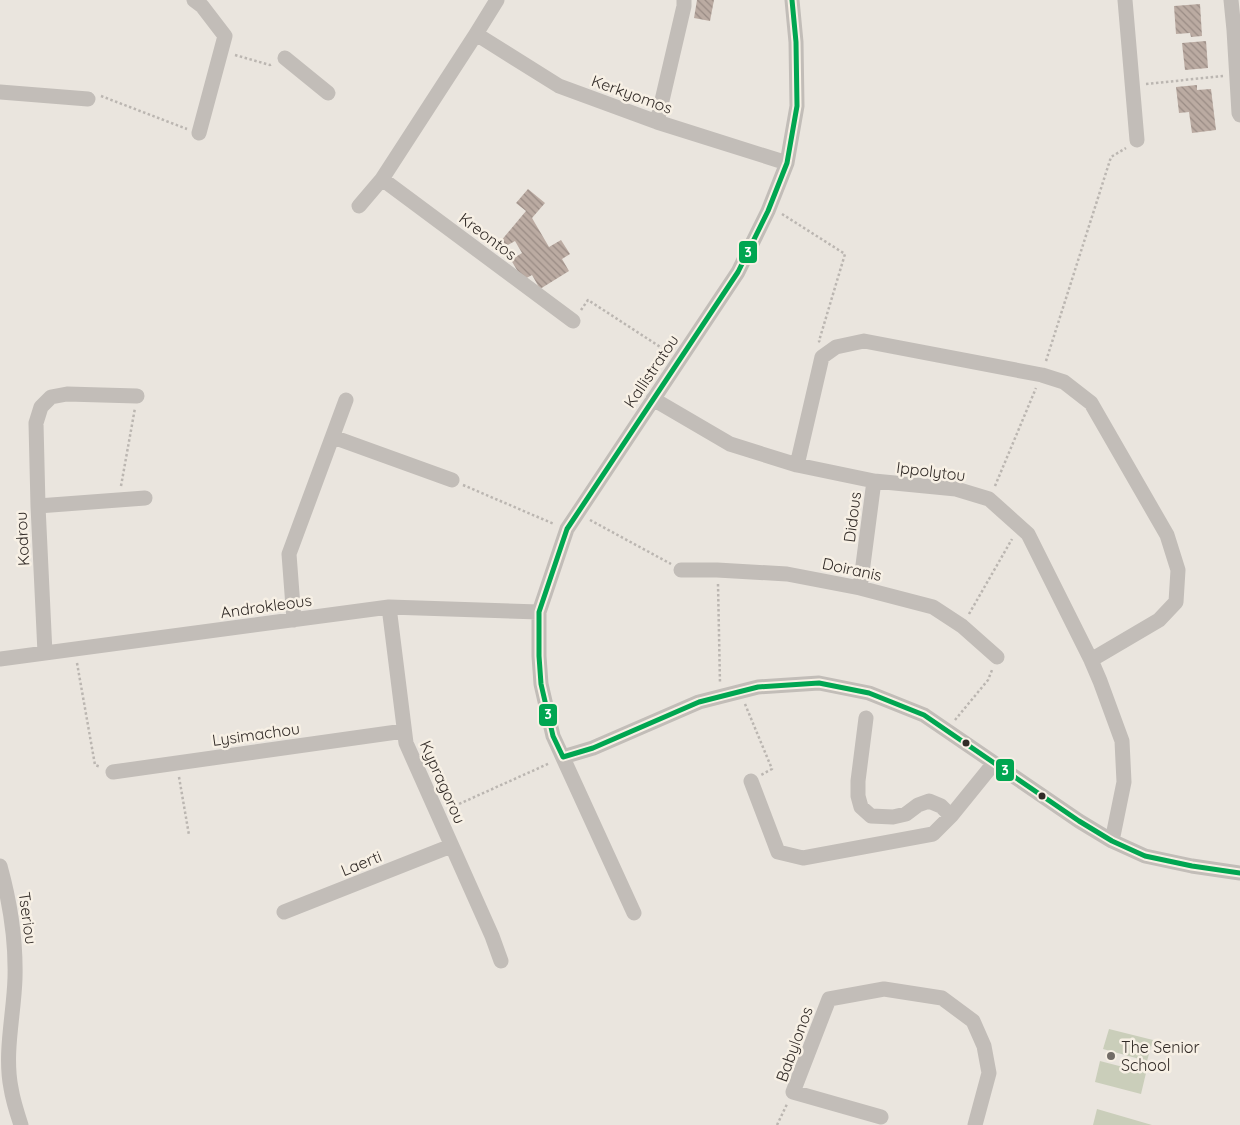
<svg xmlns="http://www.w3.org/2000/svg" width="1240" height="1125" font-family="Quicksand,sans-serif">
<style>
.pitch{fill:#caceba}
.building{fill:url(#building-back-hatch)}
.lines{fill:none;stroke-linecap:round;stroke-linejoin:round}
.path{stroke:#bbb6b1;stroke-width:2.5;stroke-dasharray:2.5 2.5;stroke-linecap:butt}
.minor{stroke:#c2bdb8;stroke-width:15}
.bus-1-casing{stroke:#f7f0e5;stroke-width:9}
.bus-1{stroke:#00a651;stroke-width:5}
.bus-dot{fill:#322b27;stroke:#f7f0e5;stroke-width:2}
.poi-dot{fill:#726c67;stroke:#f7f0e5;stroke-width:2}
.labels{text-anchor:middle;stroke-width:5;stroke-linejoin:round;paint-order:stroke}
.street-label{font-size:16px;fill:#322b27;stroke:#f7f0e5}
.poi-label{font-size:16px;fill:#322b27;stroke:#f7f0e5;text-anchor:start}
.line-badge{stroke:#f7f0e5;stroke-width:2}
.badge-label{font-size:14px;text-anchor:middle;font-weight:bold;fill:#fff}
</style>
<defs>
<pattern id="building-back-hatch" width="6" height="6" patternUnits="userSpaceOnUse" patternTransform="scale(1.25)"><rect width="6" height="6" fill="#bbaba2"/><path d="M-1 5l2 2M0 0l6 6M5-1l2 2" fill="none" stroke="#998b84"/></pattern>
</defs>
<rect width="100%" height="100%" fill="#eae5de"/>
<path class="pitch" d="M1109,1029l44,11 -6,21 -44,-12z
M1100,1061l46,12 -5,21 -46,-12z
M1097,1109l55,16h-59z"/>
<path class="building" d="M697,0h17l-4,21 -16,-3z
M1200,4l2,32 -11,1 -1,-4 -14,1 -2,-28z
M1206,41l2,27 -23,2 -3,-27z
M1197,85v5l14,-1 5,41 -24,3 -3,-21 -10,1 -3,-26z
M528,189l17,14 -13,15 17,29 12,-7 9,14 -8,5 7,12 -29,18 -8,-14 -9,5 -12,-20 11,-7 -7,-12 -9,5 -6,-4 26,-31 -10,-8z"/>
<g class="lines">
<path class="path" d="M235,55l35,10 2,-1
M1146,84l77,-8
M101,96l86,33
M782,214l63,40 -26,87 1,1
M581,310l7,-10 80,52
M1046,361l65,-204 15,-9
M463,485l91,39
M121,486l14,-78
M995,486l41,-98
M590,520l81,44
M718,584l2,100
M969,614l43,-75
M77,663l18,102 6,2
M745,704l27,65 -11,6
M955,720l33,-40 4,-10
M179,777l10,58
M450,808l100,-45
M777,1125l10,-21"/>
<path class="minor" d="M194,0l8,6 23,30 -26,97
M1125,0l12,140
M1231,0l3,30 5,83 1,2
M476,34l83,52 98,36 130,41
M285,58l43,35
M0,92l88,7
M657,122l27,-116v-6
M382,179l191,142
M359,206l23,-27 94,-145 21,-34
M653,399l77,45 67,21 77,16 82,8 33,10 39,35 63,126 9,21 22,60 2,41 -12,59
M333,437l119,43
M797,465l25,-108 14,-10 28,-6 178,34 22,7 27,21 76,132 11,35 -2,32 -17,18 -68,40
M38,506l107,-8
M681,570h36l70,4 73,14 73,19 29,19 35,31
M860,588l14,-107
M389,607l17,136 86,193 9,25
M294,620l-5,-66 57,-154
M45,653l-7,-147 -2,-83 5,-16 10,-10 16,-3 70,2
M0,659l389,-52 150,5
M866,718l-8,63v15l3,11 10,9 22,1 13,-3 12,-9 11,-4 12,5 10,10
M563,757l30,-9 106,-46 59,-15 61,-4 50,10 55,22 155,106 33,20 33,15 47,10 48,7
M113,772l291,-41
M751,781l27,71 25,6 130,-24 18,-18 43,-53
M0,866c10,36 16,74 15,112 -1,36 -11,75 -4,110 2,13 6,25 10,37
M284,912l167,-66
M634,913l-81,-177 -12,-52 -2,-28v-44l28,-83 171,-257 30,-61 19,-48 10,-57 -1,-64 -4,-42
M881,1117l-88,-25 36,-93 55,-10 58,9 31,23 11,25 5,27 -14,52"/>
<defs>
<path id="bus-1" d="M792,0l4,42 1,64 -10,57 -19,48 -30,61 -171,257 -28,83v44l2,28 12,52 10,21 30,-9 106,-46 59,-15 61,-4 50,10 55,22 155,106 33,20 33,15 47,10 48,7"/>
</defs>
<use href="#bus-1" class="bus-1-casing"/>
<use href="#bus-1" class="bus-1"/>
</g>
<g class="bus-dot">
<circle cx="966" cy="743" r="4.5"/>
<circle cx="1042" cy="796" r="4.5"/>
</g>
<circle class="poi-dot" cx="1111" cy="1056" r="5"/>
<g class="labels">
<g class="street-label">
<text transform="translate(632 94) rotate(20)" y="6">Kerkyomos</text>
<text transform="translate(488 236) rotate(37)" y="6">Kreontos</text>
<text transform="translate(651 371) rotate(-56)" y="6">Kallistratou</text>
<text transform="translate(931 471) rotate(7)" y="6">Ippolytou</text>
<text transform="translate(852 517) rotate(-83)" y="6">Didous</text>
<text transform="translate(22 539) rotate(-93)" y="6">Kodrou</text>
<text transform="translate(852 569) rotate(12)" y="6">Doiranis</text>
<text transform="translate(266 606) rotate(-8)" y="6">Androkleous</text>
<text transform="translate(256 734) rotate(-8)" y="6">Lysimachou</text>
<text transform="translate(443 782) rotate(66)" y="6">Kypragorou</text>
<text transform="translate(361 863) rotate(-22)" y="6">Laerti</text>
<text transform="translate(28 918) rotate(82)" y="6">Tseriou</text>
<text transform="translate(794 1044) rotate(-70)" y="6">Babylonos</text>
</g>
<g class="poi-label">
<text x="1121" y="1053">The Senior<tspan x="1121" dy="18">School</tspan></text>
</g>
</g>
<g class="line-badge">
<rect x="738" y="240" width="20" height="24" rx="5" fill="#00a651"/>
<rect x="538" y="703" width="20" height="24" rx="5" fill="#00a651"/>
<rect x="995" y="758" width="20" height="24" rx="5" fill="#00a651"/>
</g>
<g class="badge-label">
<text x="748" y="257">3</text>
<text x="548" y="719">3</text>
<text x="1005" y="775">3</text>
</g>
</svg>
